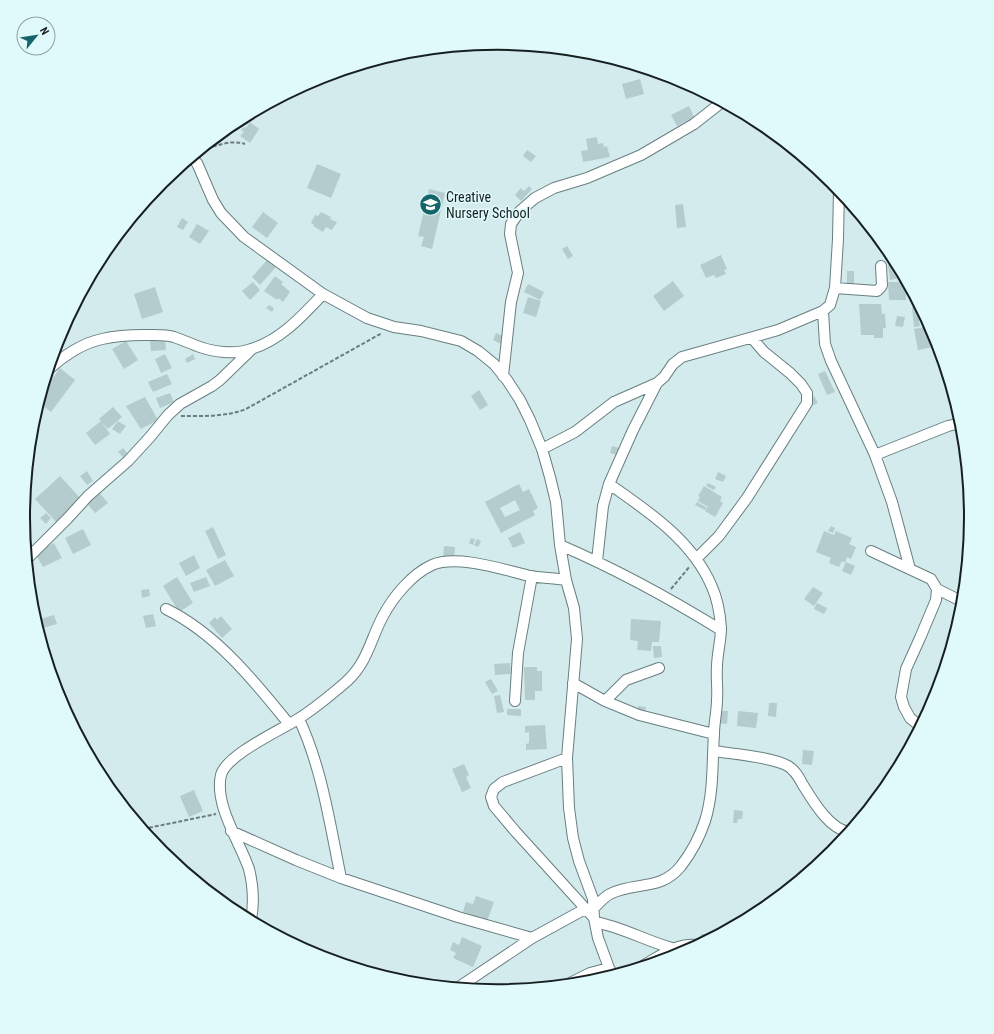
<svg xmlns="http://www.w3.org/2000/svg" width="994" height="1034" font-family="'Roboto Condensed',sans-serif">
<style>
.building{fill:#b4cccd;fill-rule:evenodd}
.lines{fill:none;stroke-linecap:round;stroke-linejoin:round}
.minor-casing{stroke:#687f80;stroke-width:12}
.path{stroke:#6c7c7d;stroke-width:2;stroke-dasharray:4 2;stroke-linecap:butt}
.minor{stroke:#fff;stroke-width:10}
.labels{text-anchor:middle;stroke-width:3;stroke-linejoin:round;paint-order:stroke}
.poi-label{font-size:14px;fill:#172020;stroke:#e0f9fa;text-anchor:start}
.rim{fill:none;stroke:#172020;stroke-width:2}
</style>
<rect width="100%" height="100%" fill="#d3ebed"/>
<path class="building" d="M640,79l4,15 -18,5 -4,-15z
M700,92h2l7,3 -7,3z
M689,106l5,11 -17,9 -6,-11z
M250,122l9,7 -9,14 -10,-7 4,-4 -3,-2 3,-3 2,1z
M597,137l1,7 5,-1 1,4 3,-1 3,11 -27,5 -2,-11 7,-1 -2,-11z
M527,150l9,6 -5,6 -8,-6z
M317,164l24,10 -10,24 -24,-10z
M529,186l3,3 -11,12 -6,-6 6,-7 3,3z
M429,189l16,4 -13,56 -11,-3 3,-9 -6,-1z
M683,204l3,23 -9,1 -2,-23z
M263,212l15,11 -11,15 -15,-11z
M321,212l10,5 -1,2 7,3 -5,8 -6,-3 -3,5 -10,-6 1,-1 -3,-2 4,-8 3,1z
M182,218l6,4 -5,8 -6,-3z
M197,224l12,7 -9,13 -11,-7z
M567,246l6,10 -5,3 -6,-10z
M721,255l6,14 -3,1 2,4 -10,4 -2,-3 -8,3 -6,-13z
M267,260l9,7 -16,18 -8,-8z
M897,264l2,4 1,10 -10,2 -2,-15z
M847,271h7v16h-7z
M275,276l8,6 -2,2 9,8 -7,10 -5,-4 -1,2 -13,-9z
M673,281l11,15 -20,15 -11,-15z
M253,282l7,8 -10,10 -8,-9z
M888,282h14l1,7h3v11h-17z
M528,284l16,8 -4,8 -16,-8z
M155,287l8,25 -21,7 -8,-25z
M528,297l13,4 -5,16 -13,-4z
M859,304h22l1,10h3l1,14h-3v10h-9v-3h-13z
M269,305l5,3 -2,4 -6,-4z
M912,307h5l3,19 -6,1z
M897,316l8,1 -2,10 -8,-1z
M930,326l5,10 3,10 -20,4 -4,-21z
M496,333l11,5 -4,7 -10,-5z
M165,338l1,12 -15,1 -1,-12z
M126,341l12,19 -14,9 -12,-20z
M165,354l7,14 -11,5 -6,-14z
M193,354l2,5 -8,4 -2,-4z
M60,368l15,12 -24,32 -12,-9 3,-10z
M825,371l10,21 -8,3 -9,-21z
M167,374l5,10 -19,8 -5,-10z
M479,390l9,15 -8,5 -9,-14z
M170,393l4,9 -14,6 -4,-10z
M814,396l4,7 -4,2 -4,-6z
M145,397l13,23 -17,9 -15,-23z
M113,407l9,10 -14,12 -9,-10z
M101,421l9,13 -15,11 -9,-12z
M118,421l8,5 -6,8 -8,-5z
M612,446l8,2 -2,7 -8,-2z
M123,448l5,6 -4,4 -6,-6z
M87,471l6,10 -6,4 -7,-9z
M718,472l8,4 -3,6 -8,-3z
M60,476l22,24 -25,23 -22,-24z
M708,483l8,4 -2,3 -8,-4z
M519,484l4,8 6,-3 9,19 -5,3 2,4 -34,18 -16,-31zM515,500l5,10 -15,7 -5,-9z
M704,486l18,11 -2,4 3,2 -8,14 -10,-6 2,-4 3,1 -12,-7 2,-4 -2,-1z
M98,491l10,12 -13,10 -10,-12z
M25,496l5,6 -6,5z
M697,502l9,5 -1,3 -10,-5z
M46,513l5,5 -5,6 -6,-6z
M831,526l4,2 -2,5 -5,-2z
M213,527l13,28 -8,4 -13,-28z
M83,529l8,16 -18,9 -8,-16z
M824,531l10,4 2,-4 16,7 -3,6 7,3 -5,12 -4,-2 -2,6 -3,-2 -3,6 -10,-4 2,-5 -15,-6z
M520,532l5,11 -12,5 -5,-10z
M471,538l4,1 -2,6 -4,-2z
M477,539l4,2 -3,6 -4,-2z
M54,543l8,15 -19,9 -8,-14z
M444,546l11,1 -1,13 -11,-1z
M194,555l6,13 -14,8 -7,-13z
M225,560l9,16 -19,10 -9,-16z
M846,562l9,4 -4,9 -9,-4z
M177,577l16,26 -14,9 -16,-26z
M206,577l4,9 -16,6 -4,-9z
M813,587l10,6 -9,13 -10,-7z
M149,589l1,7 -8,2 -1,-8z
M817,603l10,5 -3,6 -10,-5z
M153,614l3,12 -10,2 -3,-12z
M54,615l3,9 -14,4 -3,-9z
M221,616l11,13 -10,9 -13,-15 6,-6 2,3z
M631,619l30,2 -2,21h-7l-1,9 -14,-1 1,-9 -8,-1z
M653,646h8l1,11 -8,1z
M510,663l1,11 -16,1 -1,-11z
M524,667h13v4h5v20h-7v9h-10z
M491,679l7,12 -6,3 -7,-12z
M500,695l4,17 -7,1 -3,-17z
M769,703h8l-1,14 -8,-1z
M638,706l8,1 -1,7h-7z
M507,709h14v7l-14,-1z
M722,711h6l-1,13 -7,-1z
M738,711l20,2 -2,15 -19,-2z
M545,725l2,24 -21,1v-6l3,-1v-11l-4,1v-7z
M803,750l11,1 -2,14 -10,-1z
M464,764l5,11 -3,2 5,11 -9,4 -10,-23z
M194,790l9,21 -14,6 -9,-21z
M734,810l9,1 -1,8h-4l-1,4h-4z
M476,896l18,6 -8,22 -17,-6 1,-4 -7,-2 3,-10 7,2z
M701,934h13v2l-13,7z
M462,937l20,9 -9,21 -20,-9 3,-5 -6,-3 3,-8 6,3z"/>
<g class="lines">
<defs>
<path id="minor" d="M191,158l6,5 16,37 8,13 23,24 79,57 44,24 27,9 27,4 40,10 17,10 16,13 13,16 13,20 10,20 12,29 8,28 6,25 4,43 6,35 8,28 3,31 -10,119 2,50 4,30 6,23 14,38 1,19 4,20 11,30 4,7
M835,288l42,3 4,-4 1,-2 -1,-19
M823,311l2,33 6,17 44,94 17,47 18,67
M49,369c14,-13 34,-26 53,-30 13,-3 28,-4 42,-4 10,0 21,-1 30,2 8,3 16,6 23,9 16,6 38,9 54,3 30,-9 51,-33 72,-55
M503,376l8,-74 7,-29 -8,-39 1,-10 9,-13 15,-13 19,-10 33,-10 54,-23 53,-31 28,-22
M542,449l33,-17 39,-30 43,-19 7,-6 9,-13 9,-7 96,-27 45,-19 7,-6 5,-17 3,-49 1,-49
M875,455l73,-29 13,-3
M560,545c56,24 109,53 161,85
M871,551l60,28 6,10 -1,11 -16,38 -14,31 -5,28 3,10 6,11 10,8
M27,559l41,-41 20,-22 40,-35 22,-24 18,-22 12,-11 32,-18 8,-6 31,-30
M696,559l23,-23 28,-38 60,-95v-10l-6,-9 -11,-11 -26,-21 -12,-14
M597,561l6,-55 6,-22 24,-54 24,-47
M937,589l26,13
M166,609c51,25 88,72 123,115
M573,683l32,18 34,14 75,19
M515,701l3,-48 14,-77
M605,701l21,-21 33,-12
M299,719c23,49 31,106 42,159
M714,751c19,3 59,6 74,15 8,5 11,12 15,19 10,16 26,44 46,47
M567,758l-64,24 -9,7 -3,8 3,9 21,25 79,87
M231,831l65,29 45,18 117,39 74,21
M594,908c5,-5 10,-11 16,-14 25,-13 50,-2 71,-28 10,-13 19,-30 24,-45 9,-29 7,-58 9,-87 0,-12 3,-23 3,-34 1,-11 -1,-22 0,-33 0,-13 4,-26 4,-39 -1,-14 -3,-28 -9,-41 -19,-46 -64,-76 -103,-103
M251,920c3,-16 2,-35 -2,-51 -9,-27 -35,-64 -28,-94 5,-20 60,-45 77,-56 16,-10 34,-25 48,-37 22,-20 24,-42 37,-66 10,-19 29,-42 49,-51 25,-11 72,5 98,11 12,2 24,2 36,4
M595,922c27,5 51,19 77,26
M644,965c18,-10 32,-22 53,-20
M568,984l22,-11 19,-5
M459,987l73,-49 53,-29"/>
</defs>
<use href="#minor" class="minor-casing"/>
<path class="path" d="M201,149c16,-2 28,-10 44,-5
M181,416c21,0 45,1 65,-7l136,-76
M671,589l19,-23
M143,829l73,-15"/>
<use href="#minor" class="minor"/>
</g>
<defs>
<symbol id="school-disc" viewBox="-11 -11 22 22"><circle r="9.5" fill="#156469" stroke="#e0f9fa"/><path d="M0-5L7-2L0 1L-7-2ZM-4 1L0 2.5L4 1V4Q0 6-4 4Z" fill="#fff"/></symbol>
</defs>
<g fill-rule="evenodd">
<use href="#school-disc" x="418" y="192" width="25" height="25"/>
</g>
<g class="labels">
<g class="poi-label">
<text x="446" y="202">Creative<tspan x="446" dy="16">Nursery School</tspan></text>
</g>
</g>
<path d="M0 0H994V1034H0ZM30 517a467 467 0 1 1 934 0a467 467 0 1 1-934 0Z" fill="#e0f9fa" fill-rule="evenodd"/>
<path class="rim" d="M30 517a467 467 0 1 1 934 0a467 467 0 1 1-934 0Z"/>
<g transform="translate(36 36) rotate(60)"><circle r="19" fill="#e0f9fa" stroke="#90a2a3"/>
<path d="M0-3L7 15L0 10L-7 15Z" fill="#156469"/>
<text y="-6" font-size="11" font-weight="bold" text-anchor="middle" fill="#172020">N</text>
</g>
</svg>
